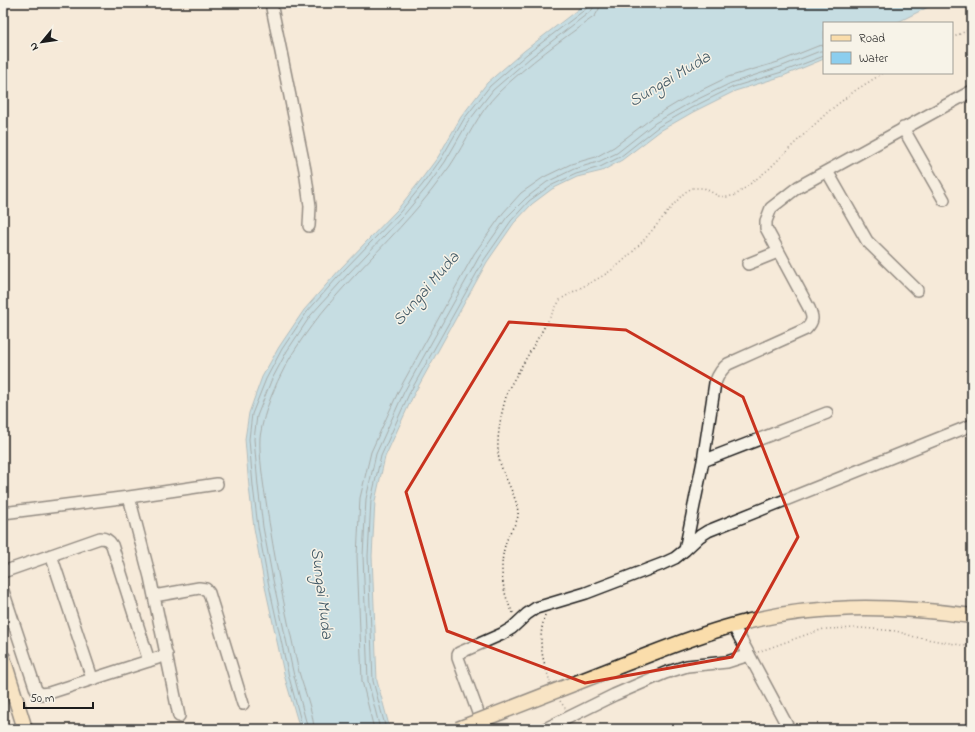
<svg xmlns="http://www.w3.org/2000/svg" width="975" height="732" font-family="'Indie Flower',sans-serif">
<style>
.water{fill:#8cceee;stroke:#5f879a}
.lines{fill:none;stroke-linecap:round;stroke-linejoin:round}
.shore{stroke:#496370;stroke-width:1}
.minor-casing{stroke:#1c1c1c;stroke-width:14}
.major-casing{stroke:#1c1c1c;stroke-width:17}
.path{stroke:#1c1c1c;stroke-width:1.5;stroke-dasharray:1 3;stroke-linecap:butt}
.minor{stroke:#f7f3e8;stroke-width:11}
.major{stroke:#faddab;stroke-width:14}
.major-bridge-casing{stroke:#1c1c1c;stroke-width:17;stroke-linecap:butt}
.major-bridge{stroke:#faddab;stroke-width:14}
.marked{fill:none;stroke:#c8321e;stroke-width:3;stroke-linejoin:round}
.labels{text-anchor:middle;stroke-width:3;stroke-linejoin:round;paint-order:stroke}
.water-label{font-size:17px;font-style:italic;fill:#435a66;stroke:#f7f3e8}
</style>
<rect width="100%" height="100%" fill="#f6ead9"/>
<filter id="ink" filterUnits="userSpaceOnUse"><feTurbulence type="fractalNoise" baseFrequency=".025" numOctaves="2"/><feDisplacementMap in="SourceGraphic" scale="8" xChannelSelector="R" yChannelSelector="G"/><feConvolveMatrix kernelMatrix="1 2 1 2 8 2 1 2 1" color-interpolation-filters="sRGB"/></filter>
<g filter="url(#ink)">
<path class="water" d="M588,3h348l-40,20h-72v36l-41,17 -48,15 -42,21 -33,19 -38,29 -20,11 -25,6 -25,12 -20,15 -18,19 -27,39 -74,134 -28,61 -10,44 -3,55 5,125 13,48h-90l-15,-51 -21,-96 -10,-54 -5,-41 -4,-48 4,-26 13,-36 17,-30 25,-37 37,-42 56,-58 23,-29 18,-24 23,-40 26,-34 37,-32 57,-44z"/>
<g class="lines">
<path class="shore" d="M303,729l-14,-52 -21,-96 -10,-54 -5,-41 -4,-47 3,-25 14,-35 16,-30 25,-37 37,-42 56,-58 23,-28 18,-25 23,-40 26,-33 37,-32 60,-46 2,-5
M308,729l-14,-53 -21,-96 -10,-53 -5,-41 -4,-47 3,-23 14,-35 16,-30 24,-36 37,-41 55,-58 24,-29 18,-25 23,-40 25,-32 37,-32 61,-47 3,-4v-4
M314,729c-1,-19 -10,-39 -15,-57 -13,-57 -25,-114 -33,-171 -3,-18 -7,-46 -6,-64 2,-14 6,-27 11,-40 32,-84 107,-138 161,-207 6,-8 12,-16 18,-24 16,-24 27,-52 49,-74 29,-28 63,-53 96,-76l4,-7 1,-6
M374,729l-12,-48 -5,-125 3,-58 11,-46 28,-62 75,-136 29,-41 18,-20 23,-16 27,-13 25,-7 18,-10 38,-29 33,-20 43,-21 50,-15 40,-16 6,-1
M380,729l-12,-48 -5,-125 3,-57 10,-45 28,-62 75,-135 28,-40 19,-19 21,-16 27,-13 24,-7 19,-9 38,-30 33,-19 43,-21 49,-16 40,-16h4
M386,729l-13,-48 -5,-125 3,-56 10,-44 28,-62 75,-134 27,-39 18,-20 21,-15 26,-12 24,-7 20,-10 38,-30 33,-19 42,-21 49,-15 42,-16"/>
<defs>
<path id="minor" d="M271,3l34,167 5,36 -1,20
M903,128l41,72
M827,171l40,70 50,49
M748,264l30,-12
M703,461l124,-48
M129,497l21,80 29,139
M3,513l126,-16 88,-13
M685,550l18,-89 12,-78c3,-8 6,-14 13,-19l78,-35c8,-8 7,-12 3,-21l-43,-80v-7l5,-13 27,-21 174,-96
M51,555l41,123
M3,572l97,-34c6,0 9,2 12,7l37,116
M3,591l33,99 5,4 8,-1 118,-38
M154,596l45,-8 7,1 3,4 34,111
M733,625l56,104
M484,729l-26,-71v-3l1,-2 43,-19 10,-6 15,-14 9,-6 50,-15 76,-29 13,-6 10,-8 15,-14 8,-5 264,-106
M545,729l69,-34 51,-22 22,-7 40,-4 22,-7"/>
<path id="major" d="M3,658l22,71
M622,665c37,-14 72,-29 109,-39 79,-23 161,-21 241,-10"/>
</defs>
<use href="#minor" class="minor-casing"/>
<use href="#major" class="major-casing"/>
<path class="path" d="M952,38l20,-10
M513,613c-12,-21 -15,-53 -5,-76 3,-9 11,-15 10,-25 -2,-17 -13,-33 -18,-49 -6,-18 2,-57 9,-75l51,-88c17,-12 37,-19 53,-31 28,-21 47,-50 71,-76l8,-5h12l14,8 9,1 9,-2 33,-26 27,-27 33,-31 27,-21 27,-17
M545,615c-8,27 -3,41 5,67
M758,652l53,-19 13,-4 37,-1 35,3 19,6 57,10
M560,701l5,7"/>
<use href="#minor" class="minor"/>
<use href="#major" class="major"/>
<defs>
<path id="major-bridge" d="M458,729l164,-64"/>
</defs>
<use href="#major-bridge" class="major-bridge-casing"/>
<use href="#major-bridge" class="major-bridge"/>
</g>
</g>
<path d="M0 0H975V732H0ZM509,322l117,8 117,67 55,140 -66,120 -147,26 -138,-52 -41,-139z" fill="#f6ead9" fill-opacity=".55" fill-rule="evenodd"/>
<path class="marked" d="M509,322l117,8 117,67 55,140 -66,120 -147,26 -138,-52 -41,-139z"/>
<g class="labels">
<g class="water-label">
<text transform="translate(669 78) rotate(-31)" y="6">Sungai Muda</text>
<text transform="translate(425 288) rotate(-49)" y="6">Sungai Muda</text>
<text transform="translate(323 593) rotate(83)" y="6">Sungai Muda</text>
</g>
</g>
<rect width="975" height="732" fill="none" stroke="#f7f3e8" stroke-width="16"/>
<rect x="8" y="8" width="959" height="716" fill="none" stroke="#1c1c1c" stroke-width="1.5" filter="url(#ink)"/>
<rect x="823" y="22" width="130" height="52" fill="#f7f3e8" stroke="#9f9d96"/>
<rect x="831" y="35" width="20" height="6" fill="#faddab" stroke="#9f9d96"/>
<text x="859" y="42" font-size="12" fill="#1c1c1c">Road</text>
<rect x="831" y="52" width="20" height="12" fill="#8cceee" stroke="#9f9d96"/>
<text x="859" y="62" font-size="12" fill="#1c1c1c">Water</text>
<g transform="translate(42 42) rotate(241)" stroke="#f7f3e8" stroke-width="3" paint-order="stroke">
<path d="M0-3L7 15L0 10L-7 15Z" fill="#1c1c1c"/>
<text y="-6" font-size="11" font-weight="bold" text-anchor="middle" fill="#1c1c1c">N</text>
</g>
<path d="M24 702v6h69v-6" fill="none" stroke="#1c1c1c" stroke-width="2"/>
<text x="30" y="702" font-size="12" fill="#1c1c1c" stroke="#f7f3e8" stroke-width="3" paint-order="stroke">50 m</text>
</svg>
